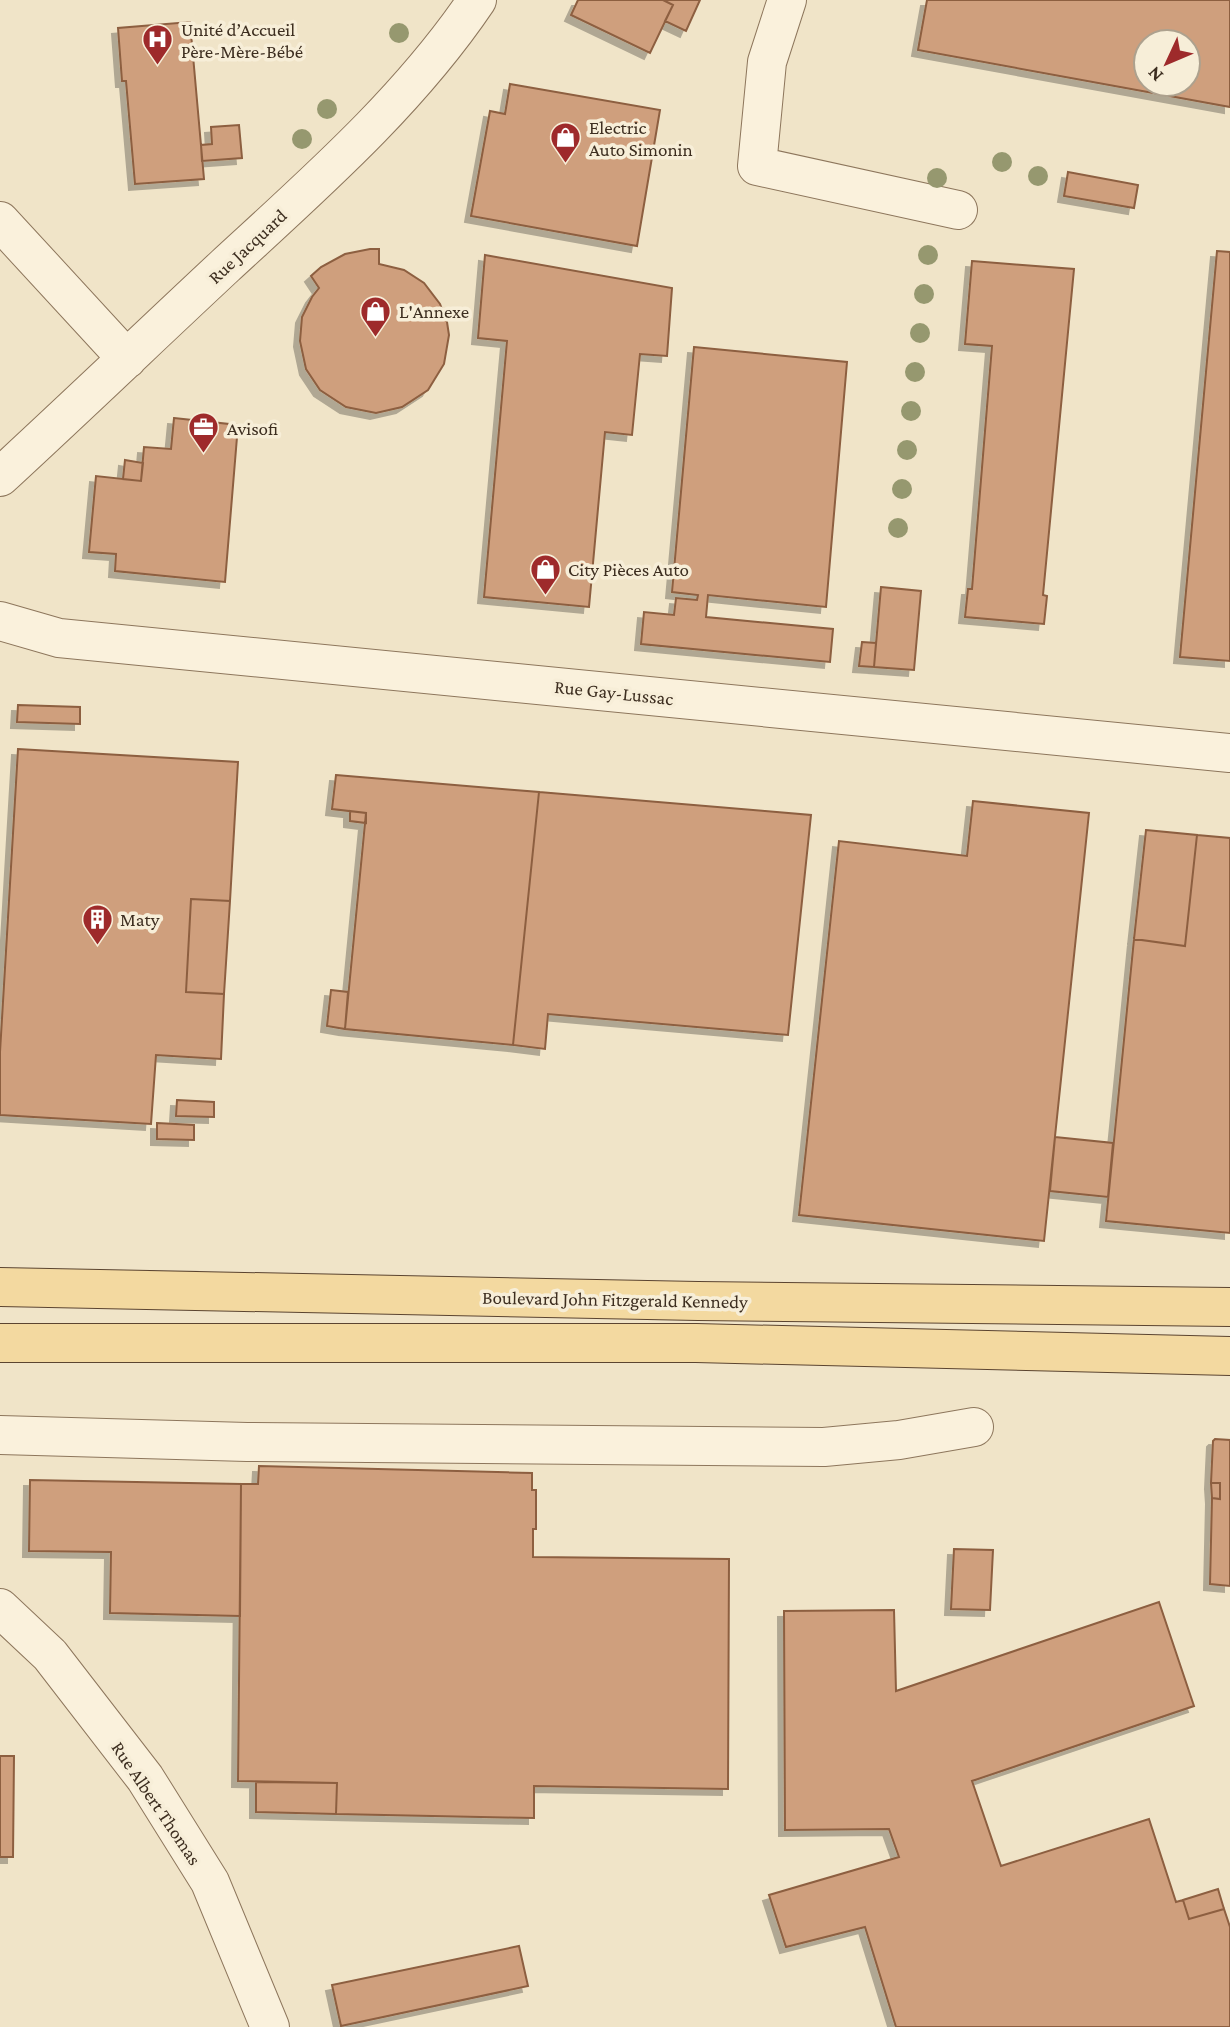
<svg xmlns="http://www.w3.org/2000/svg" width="1230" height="2027" font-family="'Crimson Pro',serif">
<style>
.building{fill:#cf9f7d;stroke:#8d5f41;stroke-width:2;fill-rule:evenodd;filter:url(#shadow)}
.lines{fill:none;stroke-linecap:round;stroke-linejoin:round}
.minor-casing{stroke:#8d765c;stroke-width:40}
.major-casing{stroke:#5b4430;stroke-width:40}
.minor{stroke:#faf1dc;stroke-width:38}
.major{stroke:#f3d9a0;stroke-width:38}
.tree{fill:#96986f}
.labels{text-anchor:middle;stroke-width:7;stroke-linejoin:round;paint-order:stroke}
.poi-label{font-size:19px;fill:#3d2e20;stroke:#f7eed8;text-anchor:start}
.street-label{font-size:19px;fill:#3d2e20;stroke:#f7eed8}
</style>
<defs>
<filter id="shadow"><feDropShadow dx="-6" dy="6" stdDeviation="0" flood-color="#0004"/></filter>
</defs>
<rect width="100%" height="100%" fill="#f0e4c8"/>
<path class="building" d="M578,0h85l10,5 -23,48 -79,-38z
M663,0h37l-14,31 -21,-10 8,-16z
M927,0h303v107l-312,-57zM1146,42h42v42h-42z
M190,22l14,157 -69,5 -9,-103h-4l-4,-53z
M510,84l150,26 -23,136 -166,-30 19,-105 15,3z
M239,125l3,33 -40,3 -1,-16 11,-1 -1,-17z
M1068,172l70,13 -4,23 -70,-12z
M370,249h9v15l25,6 20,13 16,21 7,18 2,13 -5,29 -16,26 -26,17 -26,6 -30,-6 -26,-17 -14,-21 -6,-28 2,-24 10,-20 7,-9 -8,-12 10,-9 24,-13z
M1217,251l13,1v409l-50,-4z
M485,255l187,33 -5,68 -27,-2 -8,81 -27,-3 -16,175 -105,-10 23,-256 -29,-3z
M972,261l102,8 -31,326 4,1 -3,28 -79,-7 3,-28h4l20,-243 -27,-2z
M694,347l153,15 -21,245 -118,-12 -2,22 127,12 -3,33 -189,-18 3,-32 30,3 2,-17 21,2 1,-5 -26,-3z
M174,418l64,7 -13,157 -110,-11 1,-17 -27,-2 7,-76 45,5 3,-34 27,2z
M125,460l18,3 -2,18 -18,-2z
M881,587l40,4 -7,79 -40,-3z
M862,642l14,1 -2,24 -15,-1z
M18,705l62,2v17l-63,-2z
M18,749l220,13 -8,139 -39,-2 -5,93 38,2 -3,65 -65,-4 -5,69 -151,-9v-63z
M336,775l203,17 -26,253 -168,-16 21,-216 -34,-4z
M539,792l272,23 -23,220 -240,-21 -3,35 -32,-4z
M973,801l116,12 -45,428 -245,-26 40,-374 128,15z
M350,811l16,2v10l-16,-2z
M1146,830l51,5 -12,111 -51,-7z
M1197,835l33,3v395l-124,-12 28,-282 51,7z
M191,899l39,2 -6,93 -38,-2z
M331,990l17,2 -3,37 -18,-3z
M177,1100l37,2v15l-38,-1z
M157,1123l37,2v15l-37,-1z
M1055,1137l58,6 -5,54 -58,-6z
M1215,1439l15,1v146l-20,-2 2,-86 8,1v-16h-9l2,-42z
M259,1466l273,7v17h4v39h-3v28l196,2 -1,230 -194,-3v32l-198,-4 1,-31 -99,-2 3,-297h17z
M30,1480l211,4 -1,132 -130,-3 1,-61 -82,-1z
M1211,1483h9v16l-8,-1z
M954,1549l39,1 -3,60 -39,-1z
M1159,1602l35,104 -222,75 29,85 148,-47 27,83 7,-2 6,19 35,-10 6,18v100h-334l-31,-100 -79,20 -17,-52 130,-38 -10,-28 -104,1 -1,-219 110,-1 2,81z
M0,1756h14l-1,101h-13z
M256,1782l81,1 -1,31 -80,-2z
M1218,1889l6,20 -35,10 -6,-19z
M519,1946l9,40 -187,40 -9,-41z"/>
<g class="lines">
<defs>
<path id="minor" d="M787,0l-20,62 -10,104 201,44
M0,221l127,138
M0,477c76,-70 150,-141 225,-211 89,-82 184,-165 252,-266
M0,621l59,17 1171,115
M0,1435l247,7 577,5 75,-7 75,-13
M0,1608l50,47 95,123 65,104 60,145"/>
<path id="major" d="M0,1287l698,14 532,6
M0,1343h696l534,13"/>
</defs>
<use href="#minor" class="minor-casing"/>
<use href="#major" class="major-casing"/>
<use href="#minor" class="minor"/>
<use href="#major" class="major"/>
</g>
<g class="tree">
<circle cx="399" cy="33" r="10"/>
<circle cx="327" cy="109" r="10"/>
<circle cx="302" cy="139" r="10"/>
<circle cx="1002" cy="162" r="10"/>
<circle cx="1038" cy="176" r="10"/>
<circle cx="937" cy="178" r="10"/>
<circle cx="928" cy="255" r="10"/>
<circle cx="924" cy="294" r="10"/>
<circle cx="920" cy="333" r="10"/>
<circle cx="915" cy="372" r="10"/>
<circle cx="911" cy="411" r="10"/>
<circle cx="907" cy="450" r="10"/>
<circle cx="902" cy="489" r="10"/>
<circle cx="898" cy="528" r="10"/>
</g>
<defs>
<symbol id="hospital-pin" viewBox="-11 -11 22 30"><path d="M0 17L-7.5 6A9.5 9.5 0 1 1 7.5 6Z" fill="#9e2a2b" stroke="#f7eed8"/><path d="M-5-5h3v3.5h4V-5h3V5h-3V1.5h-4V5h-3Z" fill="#fff"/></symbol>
<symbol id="shop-pin" viewBox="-11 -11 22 30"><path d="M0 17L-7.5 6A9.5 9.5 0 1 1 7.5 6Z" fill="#9e2a2b" stroke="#f7eed8"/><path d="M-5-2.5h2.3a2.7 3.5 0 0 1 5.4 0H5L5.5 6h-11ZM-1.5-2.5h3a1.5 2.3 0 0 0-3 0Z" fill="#fff"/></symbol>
<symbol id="office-pin" viewBox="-11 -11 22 30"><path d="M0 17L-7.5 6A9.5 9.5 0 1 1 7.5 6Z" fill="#9e2a2b" stroke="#f7eed8"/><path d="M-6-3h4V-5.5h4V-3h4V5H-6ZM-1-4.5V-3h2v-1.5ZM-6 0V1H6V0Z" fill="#fff"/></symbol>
<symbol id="building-pin" viewBox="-11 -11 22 30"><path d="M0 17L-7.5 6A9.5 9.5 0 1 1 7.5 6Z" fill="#9e2a2b" stroke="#f7eed8"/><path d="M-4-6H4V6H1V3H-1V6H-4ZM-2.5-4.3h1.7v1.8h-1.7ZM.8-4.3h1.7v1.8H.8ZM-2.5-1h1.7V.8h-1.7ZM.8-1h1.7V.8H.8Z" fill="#fff"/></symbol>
</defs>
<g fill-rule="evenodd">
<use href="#hospital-pin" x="140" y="22" width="35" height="47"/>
<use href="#shop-pin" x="548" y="120" width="35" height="47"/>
<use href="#shop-pin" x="358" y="294" width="35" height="47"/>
<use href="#office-pin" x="186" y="410" width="35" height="47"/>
<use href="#shop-pin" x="528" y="552" width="35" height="47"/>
<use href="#building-pin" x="80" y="902" width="35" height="47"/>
</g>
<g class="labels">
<g class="poi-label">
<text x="181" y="36">Unité d’Accueil<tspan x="181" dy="22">Père-Mère-Bébé</tspan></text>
<text x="589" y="134">Electric<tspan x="589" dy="22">Auto Simonin</tspan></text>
<text x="399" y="318">L'Annexe</text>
<text x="227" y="435">Avisofi</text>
<text x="568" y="576">City Pièces Auto</text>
<text x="120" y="926">Maty</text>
</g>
<g class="street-label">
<text transform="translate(247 246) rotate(-43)" y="7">Rue Jacquard</text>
<text transform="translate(614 692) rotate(6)" y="7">Rue Gay-Lussac</text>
<text transform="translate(615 1299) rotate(1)" y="7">Boulevard John Fitzgerald Kennedy</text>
<text transform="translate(157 1803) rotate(56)" y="7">Rue Albert Thomas</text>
</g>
</g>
<g transform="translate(1167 63) rotate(226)"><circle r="33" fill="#f7eed8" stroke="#ada18e" stroke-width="2"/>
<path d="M0-5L12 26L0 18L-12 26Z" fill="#9e2a2b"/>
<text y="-10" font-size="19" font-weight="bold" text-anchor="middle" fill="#3d2e20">N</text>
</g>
</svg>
